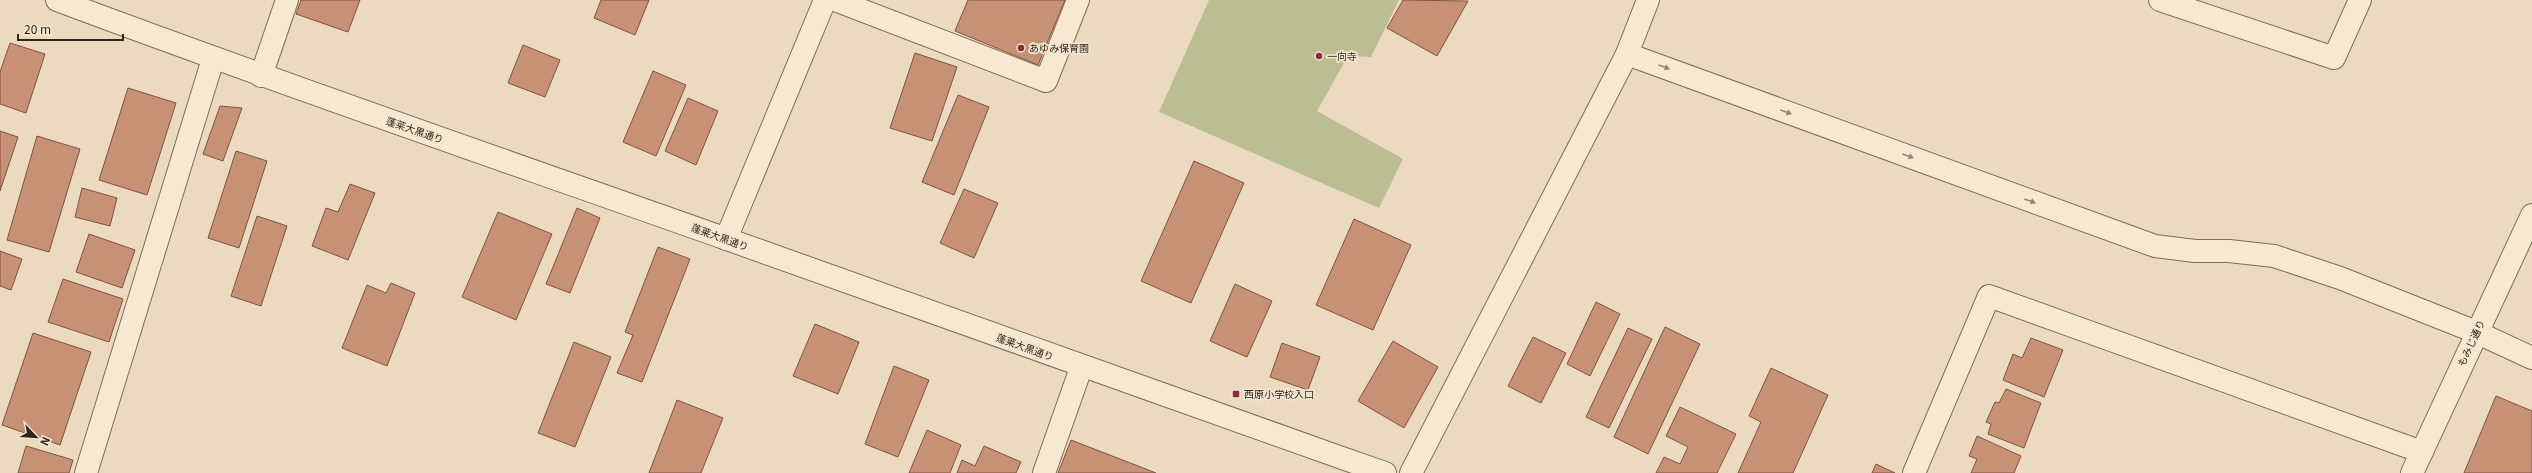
<svg xmlns="http://www.w3.org/2000/svg" width="2532" height="473" font-family="Georgia,'Noto Sans JP',serif">
<rect width="100%" height="100%" fill="#ebdabf"/>
<path fill="#bbbd93" d="M1209 0H1399L1371 57 1348 56 1317 111 1403 159 1379 208 1159 112Z"/>
<g fill="#c79176" stroke="#80533f">
<path d="M301 0H360L348 32 296 14Z"/>
<path d="M601 0H649L635 35 594 18Z"/>
<path d="M968 0H1065L1038 65 955 31Z"/>
<path d="M1403 0 1468 1 1437 56 1387 28Z"/>
<path d="M10 43 45 54 26 113 0 104V72Z"/>
<path d="M523 45 560 60 545 97 508 83Z"/>
<path d="M915 53 957 67 932 141 890 128Z"/>
<path d="M653 71 686 85 656 156 623 142Z"/>
<path d="M128 88 176 103 147 195 99 180Z"/>
<path d="M958 95 989 107 954 195 922 182Z"/>
<path d="M688 98 718 111 696 165 665 151Z"/>
<path d="M220 106 242 108 223 161 203 154Z"/>
<path d="M0 131 18 137 0 191Z"/>
<path d="M37 136 80 149 49 252 7 240Z"/>
<path d="M236 151 267 161 239 248 208 238Z"/>
<path d="M1194 161 1244 183 1191 303 1141 281Z"/>
<path d="M350 184 375 193 348 260 312 246 326 208 338 212Z"/>
<path d="M82 188 117 198 110 226 75 217Z"/>
<path d="M964 189 998 203 974 258 940 243Z"/>
<path d="M577 208 600 218 570 293 546 284Z"/>
<path d="M498 212 552 234 516 320 462 297Z"/>
<path d="M257 216 287 226 261 306 231 296Z"/>
<path d="M1354 219 1411 245 1373 330 1316 305Z"/>
<path d="M89 234 135 250 122 288 76 272Z"/>
<path d="M658 247 690 259 642 382 617 373 633 335 625 332Z"/>
<path d="M0 251 22 259 11 290 0 286Z"/>
<path d="M63 279 123 299 109 342 48 322Z"/>
<path d="M391 283 415 293 387 366 342 348 367 285 386 293Z"/>
<path d="M1235 284 1272 301 1247 357 1210 341Z"/>
<path d="M1596 302 1620 314 1590 376 1567 364Z"/>
<path d="M815 324 859 342 838 394 793 376Z"/>
<path d="M1665 327 1700 344 1648 454 1614 437Z"/>
<path d="M1628 328 1652 339 1609 428 1586 417Z"/>
<path d="M33 333 91 352 60 445 2 425Z"/>
<path d="M1533 337 1566 353 1541 403 1508 386Z"/>
<path d="M2031 338 2063 350 2044 397 2003 380 2013 354 2022 358Z"/>
<path d="M1393 341 1438 367 1404 428 1358 401Z"/>
<path d="M574 342 611 357 575 447 538 433Z"/>
<path d="M1282 343 1320 357 1308 390 1270 377Z"/>
<path d="M894 366 929 380 898 457 865 444Z"/>
<path d="M1771 368 1828 395 1793 473H1738L1761 422 1749 416Z"/>
<path d="M2006 389 2041 403 2024 448 1988 434 1991 424 1986 422 1995 402 1999 403Z"/>
<path d="M2496 396 2532 411V473H2464Z"/>
<path d="M677 400 723 418 701 473H649Z"/>
<path d="M1680 407 1736 434 1717 473H1656L1664 457 1680 464 1688 447 1666 436Z"/>
<path d="M927 430 961 445 950 473H909Z"/>
<path d="M1977 436 2021 456 2014 473H1971L1977 459 1969 456Z"/>
<path d="M1071 440 1156 473H1058Z"/>
<path d="M26 446 73 460 69 473H18Z"/>
<path d="M984 446 1021 462 1016 473H957L962 460 975 466Z"/>
<path d="M1876 464 1895 473H1872Z"/>
</g>
<g fill="none" stroke-linecap="round" stroke-linejoin="round">
<defs>
<g id="minor">
<path d="M835 0 1046 81 1078 0"/>
<path d="M2160 0 2334 58 2360 0"/>
<path d="M1627 54 2155 246 2195 251H2229L2274 256 2340 278 2476 332 2532 358"/>
<path d="M261 76 287 0"/>
<path d="M726 239 825 0"/>
<path d="M1044 473 1081 368"/>
<path d="M1411 473 1627 54 1648 0"/>
<path d="M1914 473 1989 296 2422 452"/>
<path d="M2412 473 2532 215"/>
</g>
<g id="tertiary">
<path d="M57 0C278 83 501 159 724 238 944 316 1164 396 1385 473"/>
<path d="M86 473 213 59"/>
</g>
</defs>
<use href="#minor" stroke="#826b58" stroke-width="24"/>
<use href="#tertiary" stroke="#826b58" stroke-width="24"/>
<use href="#minor" stroke="#f6e8d1" stroke-width="22"/>
<use href="#tertiary" stroke="#f6e8d1" stroke-width="22"/>
</g>
<defs><path id="oneway-solid" d="M-6-.8H1V-3.2L6.5 0L1 3.2V.8H-6Z"/></defs>
<g fill="#948676">
<use href="#oneway-solid" transform="translate(1664 67) rotate(20)"/>
<use href="#oneway-solid" transform="translate(1786 112) rotate(20)"/>
<use href="#oneway-solid" transform="translate(1908 156) rotate(20)"/>
<use href="#oneway-solid" transform="translate(2030 201) rotate(20)"/>
</g>
<g fill="#8e2c35" stroke="#f3e5ce" stroke-width="1.5">
<circle cx="1021" cy="48" r="4"/>
<circle cx="1319" cy="56" r="4"/>
<rect x="1232" y="390" width="8" height="8" rx="2"/>
</g>
<g text-anchor="middle" stroke-width="3.5" stroke-linejoin="round" paint-order="stroke">
<g font-size="10" fill="#32251c" stroke="#f3e5ce" text-anchor="start">
<text x="1029" y="52">あゆみ保育園</text>
<text x="1327" y="60">一向寺</text>
<text x="1244" y="398">西原小学校入口</text>
</g>
<g font-size="10" fill="#32251c" stroke="#f3e5ce">
<text transform="translate(415 130) rotate(19)" y="4">蓬莱大黒通り</text>
<text transform="translate(720 237) rotate(20)" y="4">蓬莱大黒通り</text>
<text transform="translate(2471 343) rotate(-65)" y="4">もみじ通り</text>
<text transform="translate(1025 347) rotate(20)" y="4">蓬莱大黒通り</text>
</g>
</g>
<g transform="translate(36 437) rotate(115)" stroke="#f3e5ce" stroke-width="3" paint-order="stroke">
<path d="M0-3L7 15L0 10L-7 15Z" fill="#32251c"/>
<text y="-6" font-size="11" font-weight="bold" text-anchor="middle" fill="#32251c">N</text>
</g>
<path d="M18 34v6h105v-6" fill="none" stroke="#32251c" stroke-width="2"/>
<text x="24" y="34" font-size="12" fill="#32251c" stroke="#f3e5ce" stroke-width="3" paint-order="stroke">20 m</text>
</svg>
